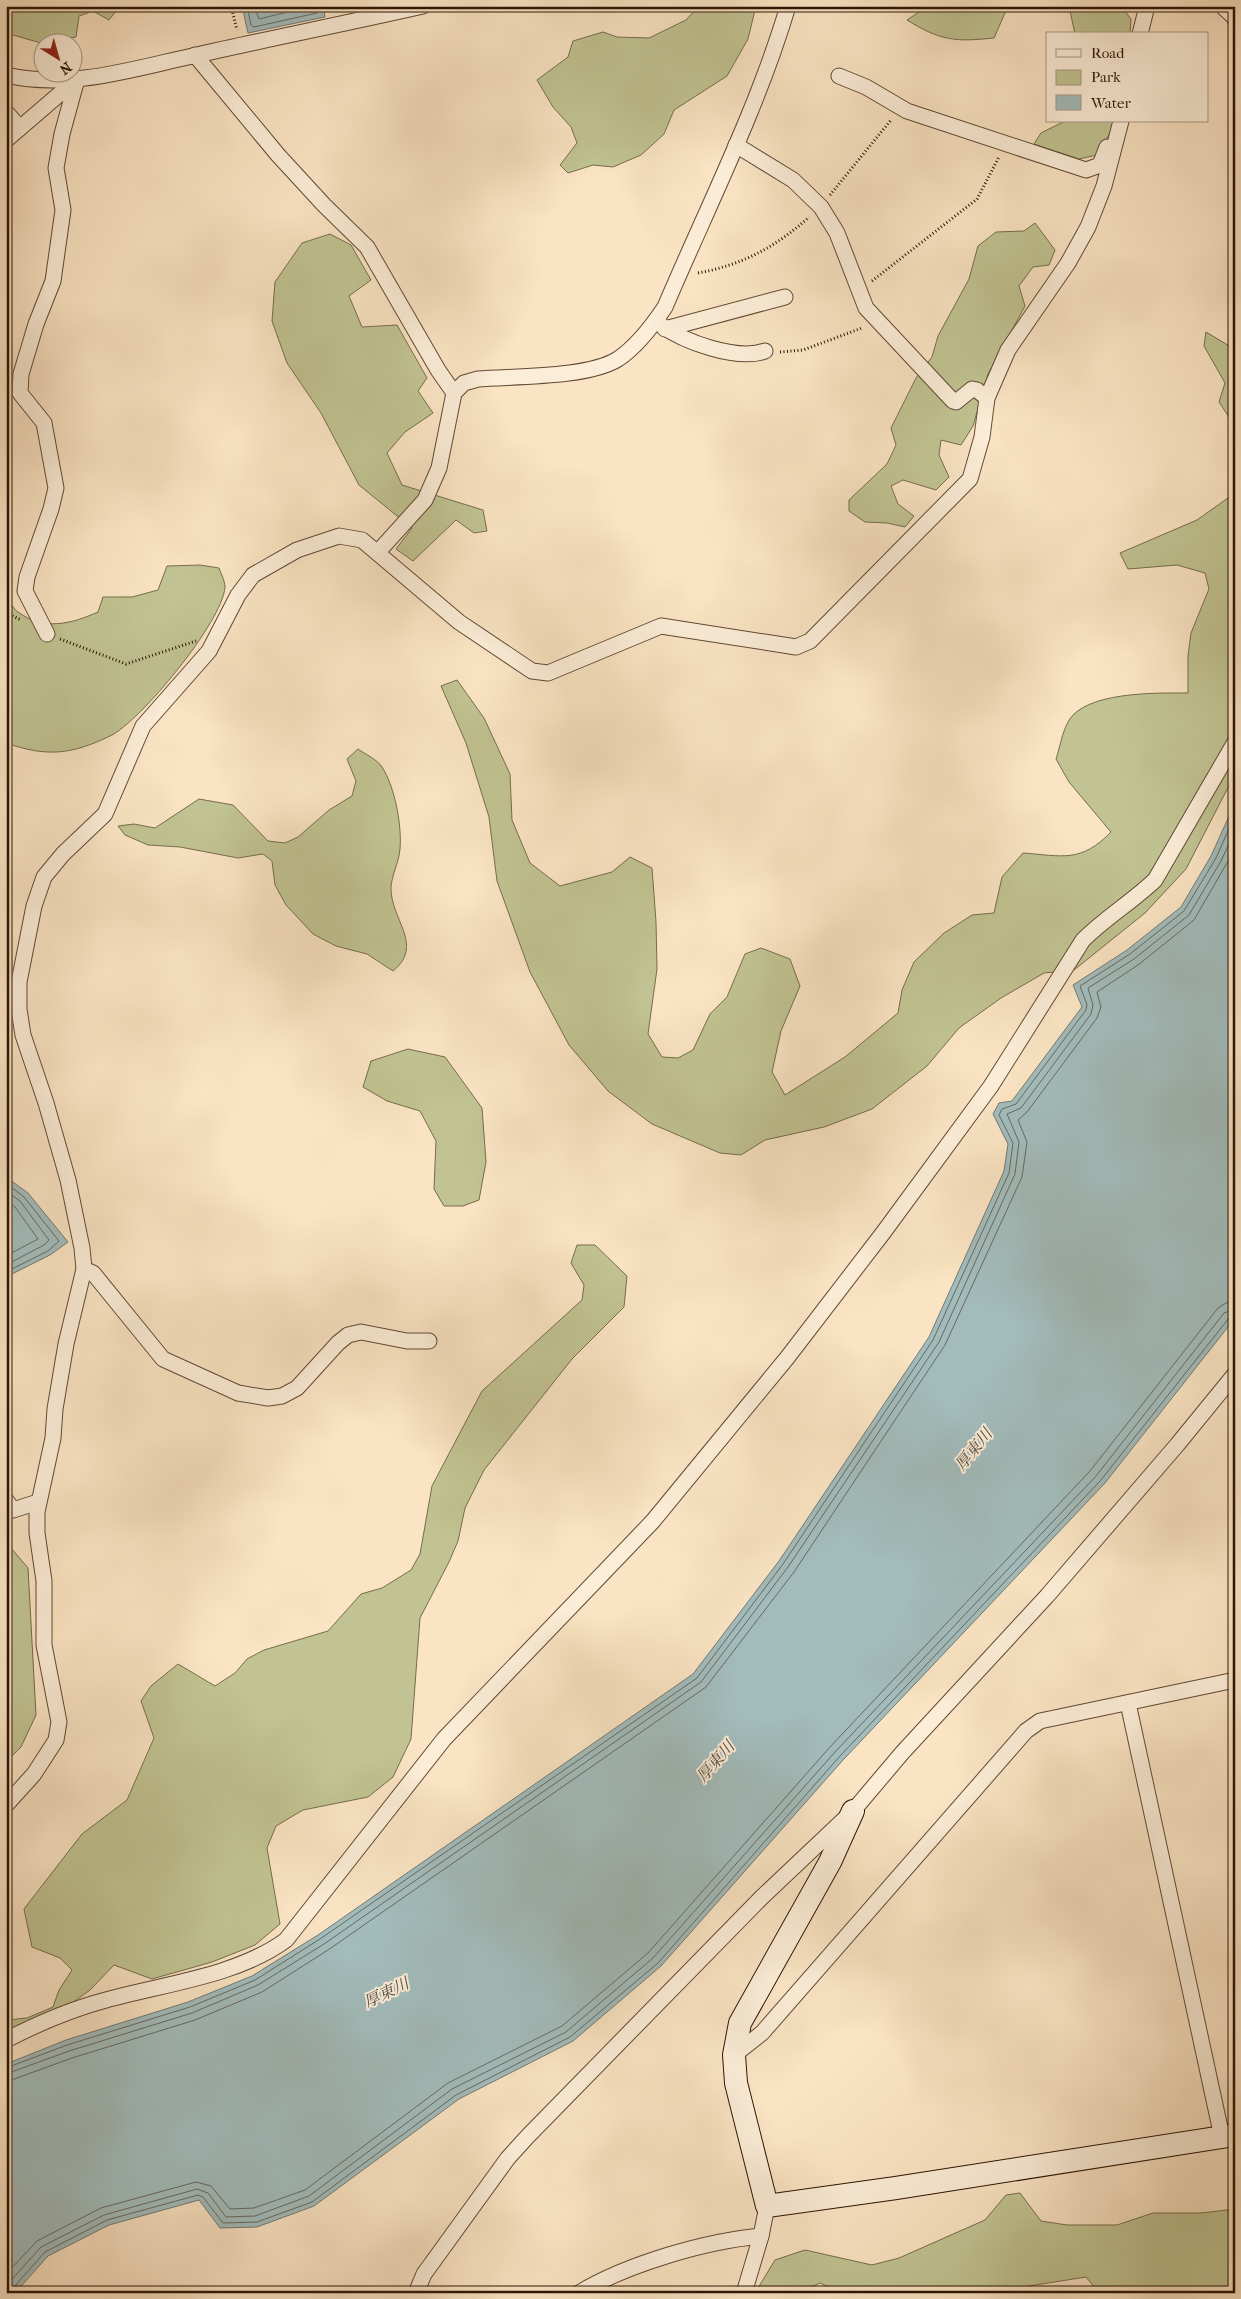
<svg xmlns="http://www.w3.org/2000/svg" width="1241" height="2299" font-family="'IM FELL French Canon','Noto Serif JP',serif">
<rect width="100%" height="100%" fill="#fae4c3"/>
<filter id="stains"><feTurbulence type="fractalNoise" baseFrequency=".004" numOctaves="4"/><feColorMatrix values="0 0 0 0 .2 0 0 0 0 .09 0 0 0 0 .02 0 0 0 .5 -.17"/></filter>
<radialGradient id="worn" r=".72"><stop offset=".6" stop-color="#630" stop-opacity="0"/><stop offset="1" stop-color="#630" stop-opacity=".3"/></radialGradient>
<g fill="#c1c392" stroke="#766c4c">
<path d="M6 6H120L109 20 93 11 79 16 76 37 41 43 6 33Z"/>
<path d="M699 6H756L748 39 727 76 674 110 664 134 641 155 613 167 593 165 568 173 560 165 577 143 571 127 553 107 537 80 568 57 573 41 603 32 617 37 649 38 686 20Z"/>
<path d="M928 6H1008L994 38C955 42 941 41 907 20Z"/>
<path d="M1064 6H1121L1131 19 1130 34H1075L1070 11Z"/>
<path d="M1065 121H1114L1113 128 1097 155 1079 159 1034 144 1041 133Z"/>
<path d="M1035 223 1055 250 1049 265 1033 267 1019 286 1025 306 988 374 973 426 961 445 941 440 939 455 949 477 936 490 903 480 891 486 898 504 914 516 905 527 887 523 865 522 849 511V500L887 464 896 445 891 428 916 378 932 357 938 336 969 279 978 246 996 232 1024 231Z"/>
<path d="M330 234 351 245 371 280 349 296 362 327 397 325 427 378 418 391 433 413 405 432 387 453 402 485 483 510 487 531 474 533 456 520 413 561 396 549 412 528 359 485 321 413 287 363 272 321 275 282 302 243Z"/>
<path d="M1206 332 1231 347 1235 354V426L1219 402 1225 383 1204 346Z"/>
<path d="M1235 493V774L1186 869 1145 913 1074 970 1044 973 1001 998 959 1028 927 1066 872 1109 824 1127 765 1140 741 1155 720 1153 652 1124 608 1091 569 1045 530 972 497 881 489 817 466 743 441 686 457 680 484 718 510 774 512 820 530 863 560 886 612 872 630 857 652 868 656 922 657 969 648 1034 662 1057 678 1058 693 1050 710 1014 727 997 745 954 761 948 790 959 800 986 781 1031 772 1072 785 1095 845 1057 898 1013 902 990 914 962 944 933 972 915 994 913 1002 877 1023 853C1063 856 1081 863 1111 832L1069 782 1056 759C1060 747 1062 733 1068 722 1084 691 1158 693 1188 693V656L1191 633 1209 589 1205 573 1177 565 1128 569 1120 553 1197 520Z"/>
<path d="M200 565 219 568C221 574 225 581 225 587 223 621 140 722 110 736 71 755 46 757 6 743V596C10 601 13 609 18 612 44 631 71 624 98 612L103 597H132L158 590 167 566Z"/>
<path d="M358 749C365 754 378 760 382 767 395 787 402 826 400 849 399 862 392 874 391 887 390 919 425 945 393 971L367 954 336 946 313 934 286 905 275 885 272 861 263 854 238 858 180 847 148 845 125 835 118 826 134 824 155 828 199 799 233 805 268 841 285 843 298 837 329 810 352 796 356 781 347 759Z"/>
<path d="M408 1049 445 1057 482 1108 486 1162 479 1200 463 1206H444L434 1189 436 1141 420 1111 387 1101 363 1087 371 1061Z"/>
<path d="M577 1245H595L627 1276 624 1307 572 1359 484 1470 465 1508 458 1541 449 1562 420 1618 411 1739 393 1777 368 1797 303 1810 276 1826 267 1848 280 1924 255 1945 212 1962 152 1979 114 1965 90 1990 68 2006 6 2034V2018L8 2020 27 2018 53 2007 59 1990 72 1970 60 1958 32 1947 24 1909 82 1834 127 1800 154 1738 141 1701 151 1686 178 1664 215 1686 235 1673 247 1659 264 1650 328 1631 361 1594 382 1588 411 1570 420 1554 432 1486 482 1391 582 1300 584 1285 571 1263Z"/>
<path d="M6 1542 28 1568 36 1715 21 1747 6 1762Z"/>
<path d="M1020 2193 1041 2221 1067 2225H1117L1153 2213H1201L1235 2209V2293H1099L1086 2277 1029 2286 1018 2293H842L820 2283 798 2293H755L775 2260 805 2250 872 2265 899 2258 985 2220 1006 2195Z"/>
</g>
<g fill="#a2bcbc" stroke="#737973">
<path d="M242 6H323L325 17 248 33Z"/>
<path d="M1235 803V1318L1105 1483 843 1760 661 1966 573 2041 459 2099 314 2206 257 2227 220 2228 199 2200 109 2225 48 2256 15 2293H6V2064L66 2040 188 2002 252 1976 318 1935 693 1674 779 1561 929 1337 1004 1171 1008 1144 993 1114 999 1103 1012 1101 1082 1007 1073 985 1127 950 1181 907 1211 856Z"/>
<path d="M6 1177 28 1193 68 1242 50 1255 6 1277Z"/>
</g>
<g fill="none" stroke-linecap="round" stroke-linejoin="round">
<g stroke="#676860" stroke-width="1">
<path d="M247 6 251 25 254 27 317 13 318 6"/>
<path d="M254 6 259 19 312 6"/>
<path d="M6 1183 24 1197 59 1241 48 1251 6 1272"/>
<path d="M6 1191 20 1201 49 1240 44 1245 6 1265"/>
<path d="M6 1200 15 1207 38 1239 6 1256"/>
<path d="M6 2068 67 2045 190 2007 255 1980 320 1939 697 1678 783 1564 933 1340 1009 1173 1013 1143 999 1115 1002 1109 1016 1104 1086 1010 1087 1005 1080 986 1130 954 1184 911 1216 858 1235 815"/>
<path d="M6 2074 69 2051 192 2013 258 1985 324 1944 701 1682 788 1567 939 1342 1015 1174 1019 1142 1007 1114 1021 1108 1091 1014 1093 1005 1088 988 1134 959 1189 915 1221 861 1235 831"/>
<path d="M6 2082 72 2058 195 2020 262 1992 328 1950 706 1687 794 1572 945 1345 1022 1177 1027 1142 1018 1120 1027 1112 1097 1018 1101 1007 1097 992 1138 965 1194 920 1235 849"/>
<path d="M6 2274 37 2241 101 2208 196 2182 211 2186 230 2209 254 2208 305 2190 448 2083 562 2026 648 1953 830 1747 1090 1471 1218 1308 1226 1303 1235 1301"/>
<path d="M6 2286 41 2247 104 2215 197 2189 208 2193 226 2217 255 2216 309 2196 452 2089 566 2032 653 1958 835 1752 1096 1476 1224 1313 1235 1309"/>
<path d="M11 2293 13 2288 45 2252 107 2220 198 2195 203 2197 223 2223 257 2222 312 2202 456 2095 570 2037 658 1963 840 1756 1101 1480 1229 1318 1235 1315"/>
</g>
<defs>
<g id="street">
<path d="M1222 6 1235 18"/>
<path d="M1140 34 1147 6"/>
<path d="M195 55 278 155 324 205 367 247 438 370 454 393"/>
<path d="M6 75C71 90 135 68 197 55 272 38 348 23 423 6"/>
<path d="M839 76 866 87 907 111 1086 170 1100 165 1107 147"/>
<path d="M6 112 20 128"/>
<path d="M6 140 77 79 62 134 56 168 63 210 53 281 36 324 21 374 20 393 44 423 56 488 51 509 27 577 25 591 47 634"/>
<path d="M736 145 793 180 821 207 837 233 866 308 953 401 956 402 972 389 977 390 987 398"/>
<path d="M661 325C684 342 737 361 765 351"/>
<path d="M665 329 785 297"/>
<path d="M378 552 425 500 439 468 454 393 464 383 478 379C515 376 588 378 618 359 636 347 653 325 665 307 707 208 757 110 788 6"/>
<path d="M84 1269 93 1273 163 1359 238 1393 268 1398 282 1396 297 1388 338 1343 348 1335 361 1332 407 1341H429"/>
<path d="M6 1500 13 1510 38 1502"/>
<path d="M1128 1703 1222 2137"/>
<path d="M6 1805 34 1774 56 1740 59 1722 44 1645V1581L37 1533V1512L53 1438 55 1409 66 1344 84 1269 82 1248 68 1180 46 1103 23 1035 19 1009V982L34 906 44 877 63 854 105 814 143 726 209 651 238 595 253 575 297 550 339 536 362 540 459 622 532 671 548 673 661 626 796 647 810 641 970 479 982 437 987 398 1008 350 1068 263 1088 227 1104 186 1121 121"/>
<path d="M6 2040C37 2024 72 2009 106 2000 163 1984 237 1976 286 1940L444 1739 653 1521 787 1358 883 1233 991 1086 1083 940C1106 917 1132 902 1155 880L1235 742"/>
<path d="M734 2055 762 2033 1026 1731 1040 1721 1235 1680"/>
<path d="M416 2293 424 2274 508 2158 528 2136 761 1898 853 1811 902 1753 1047 1596 1177 1445 1235 1374"/>
<path d="M579 2293C627 2264 706 2241 761 2236"/>
<path d="M744 2293 761 2236 767 2206"/>
</g>
<path id="secondary" d="M853 1811 830 1862 740 2023 734 2055 736 2083 767 2206 896 2188 1235 2135"/>
</defs>
<use href="#street" stroke="#604934" stroke-width="17"/>
<use href="#secondary" stroke="#2c1505" stroke-width="24"/>
<g stroke="#2c1505" stroke-width="3" stroke-dasharray="1 2.5" stroke-linecap="butt">
<path d="M231 6 237 30"/>
<path d="M830 195 891 120"/>
<path d="M698 273C742 265 776 247 809 217"/>
<path d="M872 281 977 199 999 157"/>
<path d="M780 352 803 350 862 328"/>
<path d="M6 613 21 620"/>
<path d="M60 639 126 664 196 641"/>
</g>
<use href="#street" stroke="#fcedd8" stroke-width="15"/>
<use href="#secondary" stroke="#fcedd8" stroke-width="22"/>
</g>
<g text-anchor="middle" stroke-width="4" stroke-linejoin="round" paint-order="stroke">
<g font-size="16" font-style="italic" fill="#554f45" stroke="#fcedd8">
<text transform="translate(973 1449) rotate(-51)" y="6">厚東川</text>
<text transform="translate(715 1761) rotate(-49)" y="6">厚東川</text>
<text transform="translate(386 1992) rotate(-26)" y="6">厚東川</text>
</g>
</g>
<rect width="1241" height="2299" fill="none" stroke="#fae4c3" stroke-width="25"/>
<rect x="8" y="8" width="1226" height="2284" fill="none" stroke="#2c1505" stroke-width="2.5"/>
<rect x="12" y="12" width="1216" height="2274" fill="none" stroke="#2c1505"/>
<rect x="1046" y="32" width="162" height="90" fill="#fcedd8" stroke="#a99784"/>
<rect x="1056" y="49" width="25" height="8" fill="#fcedd8" stroke="#a99784"/>
<text x="1091" y="58" font-size="15" fill="#2c1505">Road</text>
<rect x="1056" y="70" width="25" height="15" fill="#c1c392" stroke="#a99784"/>
<text x="1091" y="82" font-size="15" fill="#2c1505">Park</text>
<rect x="1056" y="95" width="25" height="15" fill="#a2bcbc" stroke="#a99784"/>
<text x="1091" y="108" font-size="15" fill="#2c1505">Water</text>
<g transform="translate(58 58) rotate(143)"><circle r="24" fill="#fcedd8" stroke="#a99784"/>
<path d="M0-4L9 19L0 12L-9 19Z" fill="#8f2418"/>
<text y="-8" font-size="14" font-weight="bold" text-anchor="middle" fill="#2c1505">N</text>
</g>
<rect width="100%" height="100%" filter="url(#stains)"/>
<rect width="100%" height="100%" fill="url(#worn)"/>
</svg>
